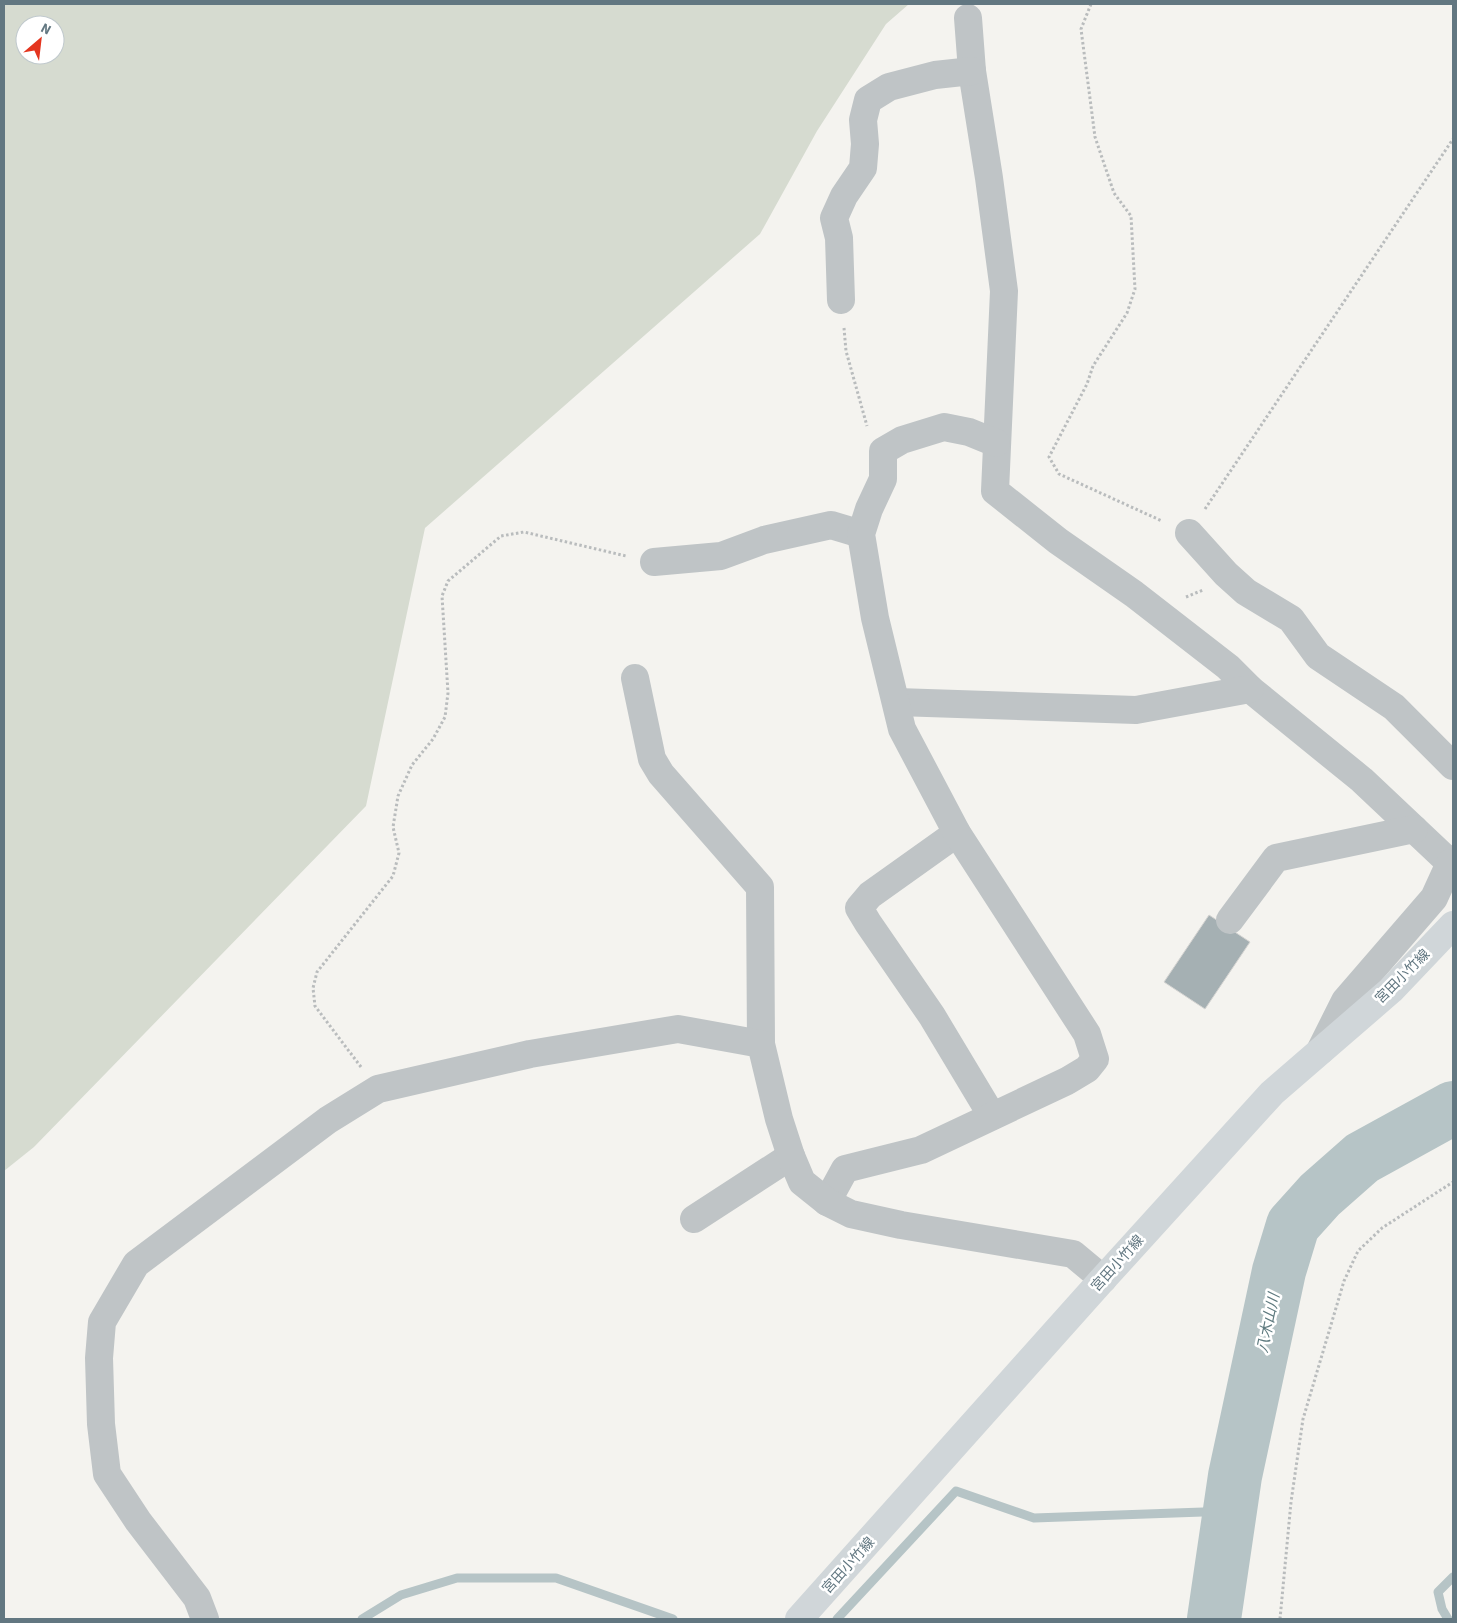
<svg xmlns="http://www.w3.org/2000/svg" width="1457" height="1623" font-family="'Source Sans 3','Noto Sans JP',sans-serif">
<rect width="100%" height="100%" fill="#f4f3ef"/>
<path fill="#d6dbd0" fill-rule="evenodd" d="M4 4H909L886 24 817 131 760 234 425 528 366 806 34 1147 4 1171ZM25 25H55V55H25Z"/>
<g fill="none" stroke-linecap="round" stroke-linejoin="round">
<g stroke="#b6c4c6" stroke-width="9">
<path d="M362 1619 401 1595 457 1578H556L673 1619"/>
<path d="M837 1619 956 1491 1034 1518 1231 1511"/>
<path d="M1448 1619 1442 1609 1438 1592 1453 1577"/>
</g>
<path stroke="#b6c4c6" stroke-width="54" d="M1214 1619 1235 1476 1279 1271 1293 1225 1320 1195 1362 1158 1453 1108"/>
</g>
<path fill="#a5b0b3" stroke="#d5d4d2" d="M1209 915 1250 942 1205 1009 1164 982Z"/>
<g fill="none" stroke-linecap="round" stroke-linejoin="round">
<g stroke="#b9bcbd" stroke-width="3" stroke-dasharray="2.5 2.5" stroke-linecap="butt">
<path d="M1091 4 1081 29 1095 137 1114 193 1131 216 1135 289 1127 313 1093 366 1087 384 1049 457 1059 474 1162 521"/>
<path d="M844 328 846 351 867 426"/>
<path d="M1205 509 1453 139"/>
<path d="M1186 597 1203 590"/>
<path d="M361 1067 315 1006 313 988 317 972 393 876 399 853 393 827 398 796 412 765 433 739 445 717 448 693 442 596 448 581 501 536 524 532 626 556"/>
<path d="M1280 1619 1291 1502 1303 1419 1344 1281 1358 1251 1382 1228 1453 1182"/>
</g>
<g stroke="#bfc4c6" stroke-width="28">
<path d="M968 18 972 71 989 178 1004 291 995 491 1058 541 1134 594 1228 667 1250 689 1362 780 1450 863 1453 859"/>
<path d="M841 300 839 238 834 218 844 196 863 168 865 144 863 120 868 100 889 87 935 75 972 71"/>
<path d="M1189 533 1226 574 1246 592 1291 619 1318 656 1394 707 1453 766"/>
<path d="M654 562 721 556 764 540 831 525 861 534"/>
<path d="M635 678 652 759 661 774 760 887 761 1044"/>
<path d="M897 702 1136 710 1250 689"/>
<path d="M957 833 870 895 859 908 868 923 932 1016 992 1116"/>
<path d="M1230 920 1276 858 1414 829"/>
<path d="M1320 1051 1345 1001 1434 898 1450 863"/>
<path d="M827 1202 845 1169 921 1150 1067 1081 1087 1069 1095 1059 1087 1034 957 833 902 729 875 618 861 534 869 509 883 479V451L902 440 944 427 969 432 996 443"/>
<path d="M694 1219 791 1156"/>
<path d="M205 1619 197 1598 138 1521 107 1474 101 1424 99 1358 102 1322 136 1264 328 1120 378 1089 530 1054 678 1029 761 1044 779 1119 791 1156 802 1182 827 1202 851 1214 901 1225 1073 1254 1103 1279"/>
</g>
<path stroke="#d0d6d9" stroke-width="28" d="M799 1619 1103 1279 1272 1093 1391 990 1453 925"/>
</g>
<g text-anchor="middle" stroke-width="5" stroke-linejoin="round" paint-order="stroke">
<g font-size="14" fill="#627781" stroke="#fff">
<text transform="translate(1402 976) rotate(-45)" y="5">宮田小竹線</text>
<text transform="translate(1117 1263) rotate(-48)" y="5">宮田小竹線</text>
<text transform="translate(848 1565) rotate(-48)" y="5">宮田小竹線</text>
</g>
<g font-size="15" font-style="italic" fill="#5e7a7f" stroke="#fff">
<text transform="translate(1268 1323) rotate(-78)" y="5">八木山川</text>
</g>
</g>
<rect width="1457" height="1623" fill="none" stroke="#627781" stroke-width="10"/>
<g transform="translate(40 40) rotate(28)"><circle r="24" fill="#ffffff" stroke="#c0c9cd"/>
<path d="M0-4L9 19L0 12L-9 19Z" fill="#e4351f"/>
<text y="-8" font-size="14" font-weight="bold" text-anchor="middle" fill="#627781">N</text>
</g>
</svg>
